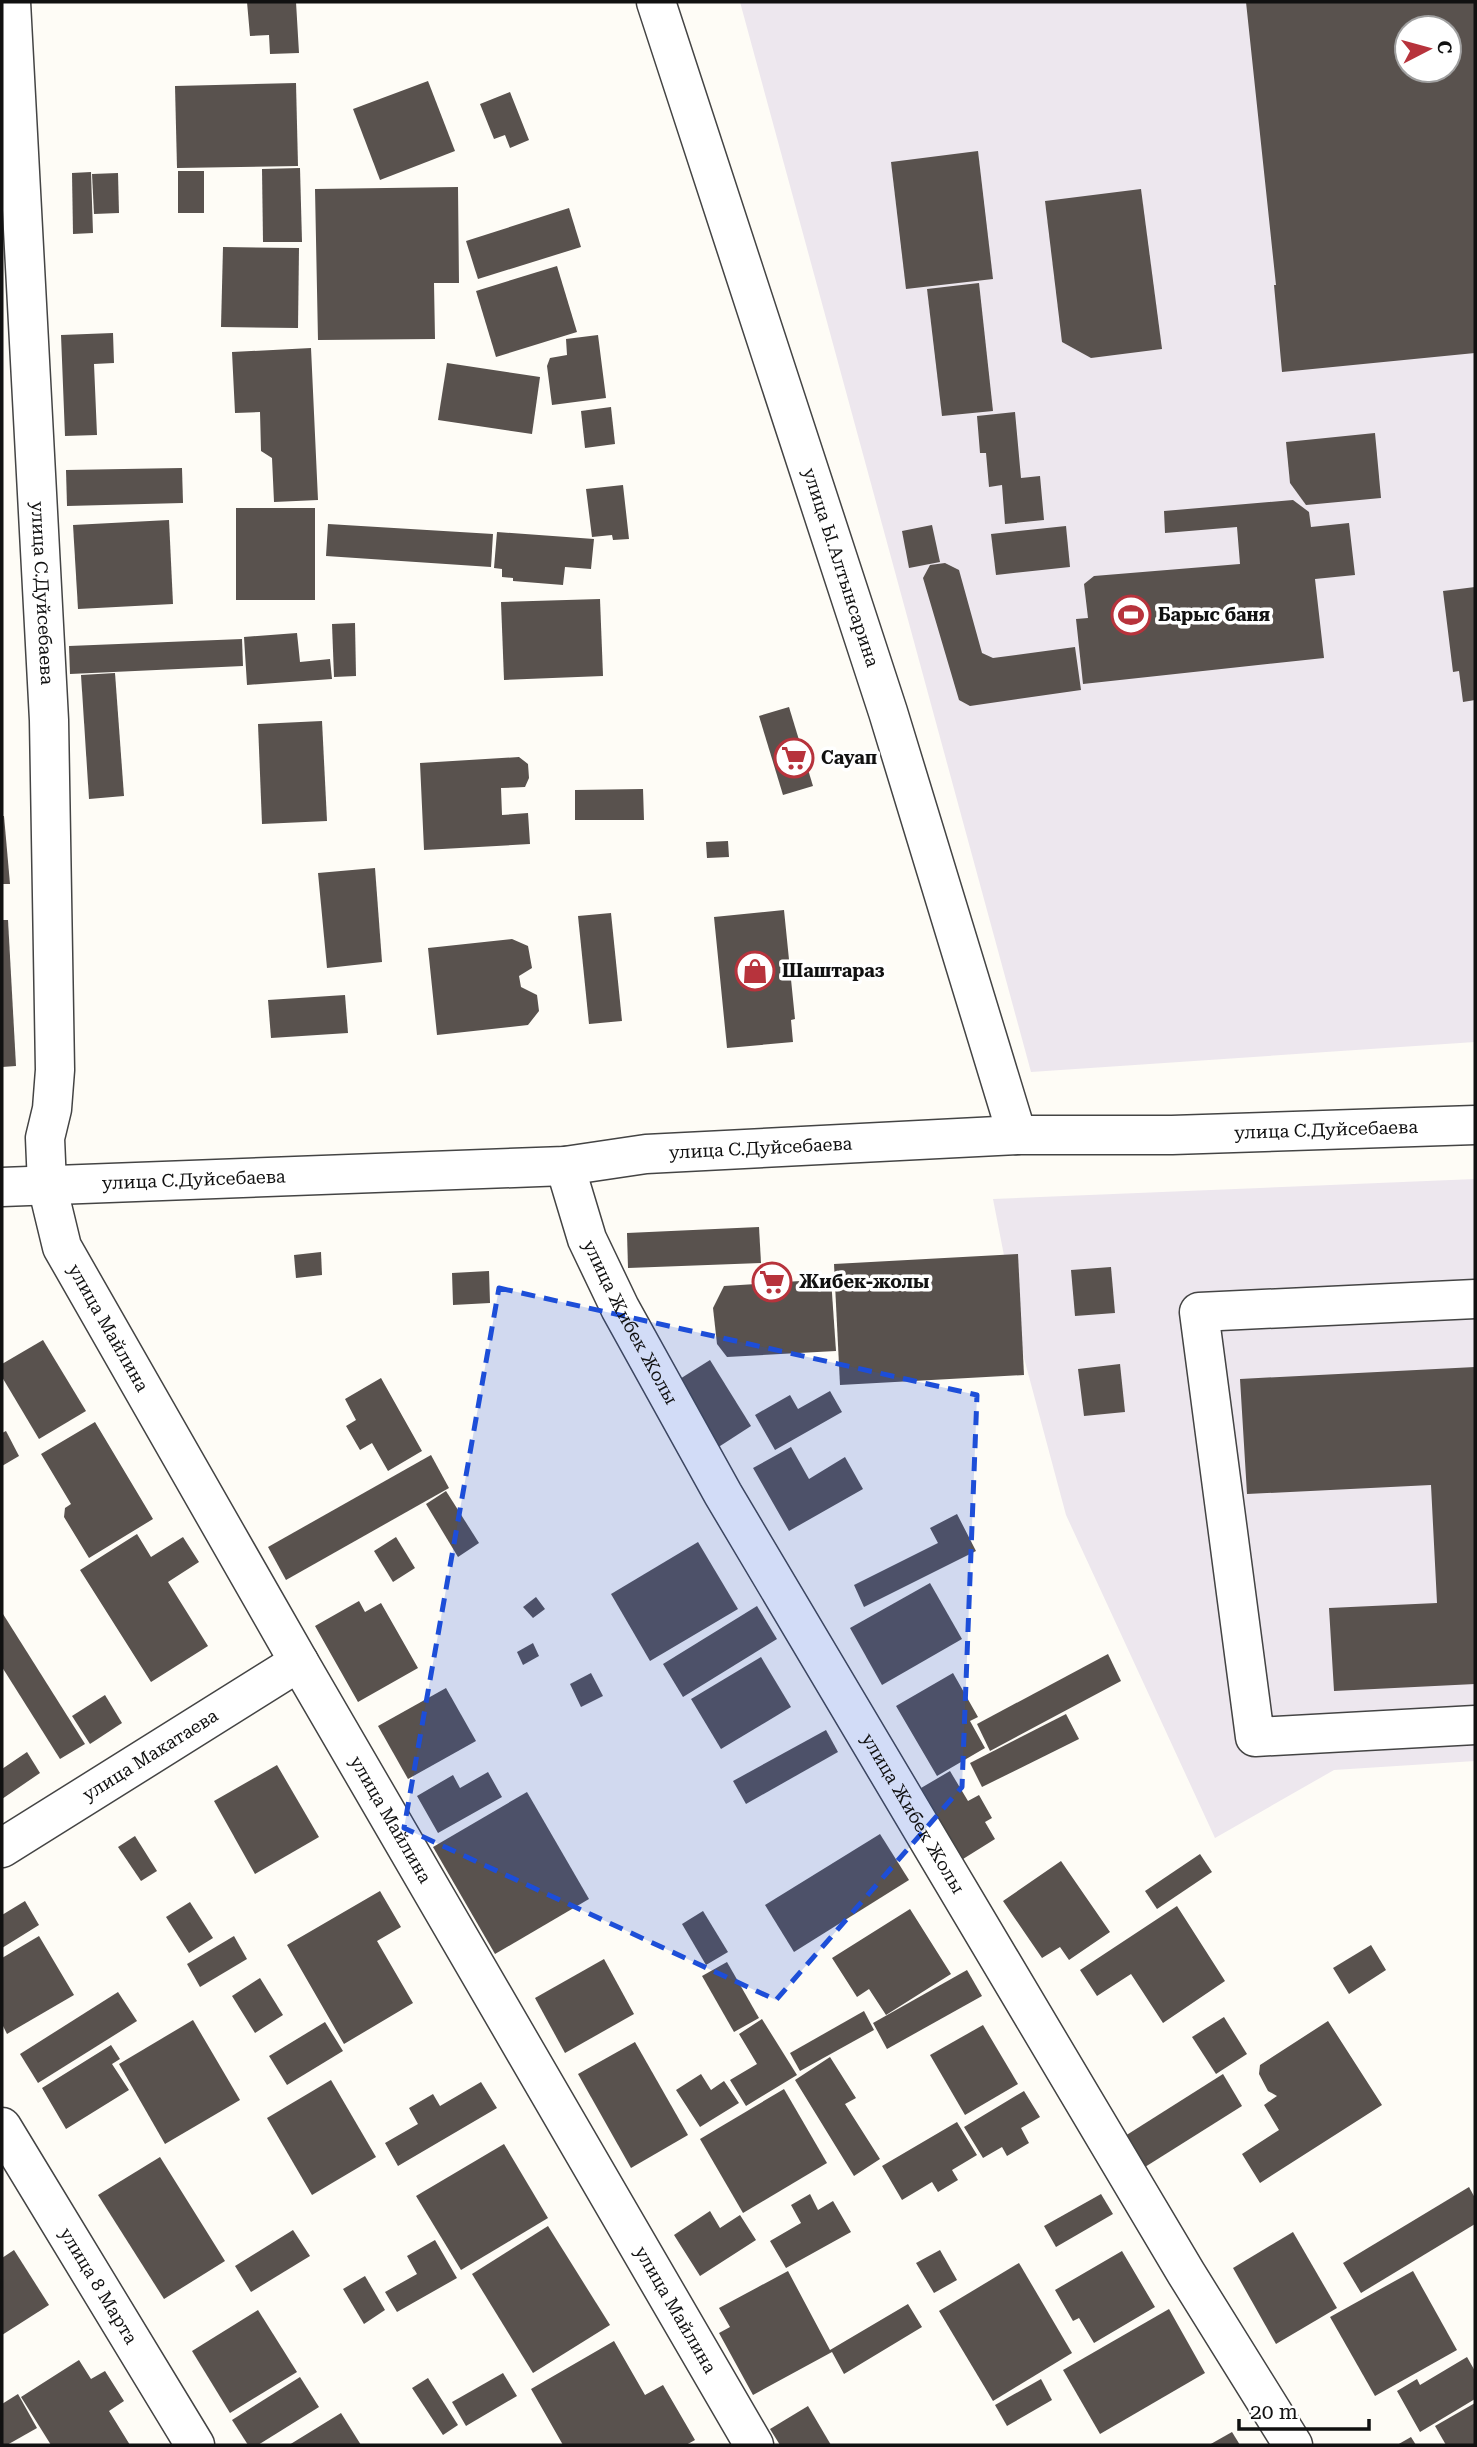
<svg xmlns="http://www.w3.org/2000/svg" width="1477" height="2447" font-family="'Roboto Serif',serif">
<rect width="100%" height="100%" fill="#fefcf6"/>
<g fill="#ede7ee" fill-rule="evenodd">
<path d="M740 2H1475V1042L1031 1072ZM1407 28H1449V70H1407Z"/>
<path d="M1475 1179V1761L1334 1770 1215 1838 1066 1515 1024 1358 993 1199Z"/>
</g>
<g fill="#59524e" fill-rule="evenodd">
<path d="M247 2H296L299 53 270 54 269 35 250 36Z"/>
<path d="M1246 2H1475V353L1282 372 1274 285H1276ZM1407 28H1449V70H1407Z"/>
<path d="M428 81 455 151 380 180 353 109Z"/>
<path d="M296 83 298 166 177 168 175 86Z"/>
<path d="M510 92 529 140 510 148 505 135 494 139 480 104Z"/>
<path d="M978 151 993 279 906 289 891 162Z"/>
<path d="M300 168 302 242H263L262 169Z"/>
<rect x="178" y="171" width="26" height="42"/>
<path d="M91 172 93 233 73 234 72 173Z"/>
<path d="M118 173 119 213 94 214 92 174Z"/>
<path d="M458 187 459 283H434L435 339 318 340 315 189Z"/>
<path d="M1141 189 1162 349 1091 358 1062 342 1045 201Z"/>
<path d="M569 208 581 247 478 279 466 241Z"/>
<path d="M223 247 299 248 298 328 221 327Z"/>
<path d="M557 266 577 332 496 357 476 291Z"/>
<path d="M979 283 993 411 942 416 927 289Z"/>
<path d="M113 333 114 363 94 364 97 435 65 436 61 335Z"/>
<path d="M598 335 606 398 552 405 547 366 550 358 567 355 566 339Z"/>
<path d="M311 348 318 500 274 502 272 458 261 451 260 412 235 413 232 352Z"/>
<path d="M447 363 540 377 532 434 438 420Z"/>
<path d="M611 407 615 444 585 448 581 411Z"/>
<path d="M1015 412 1021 478 1040 476 1044 520 1005 524 1002 485 989 487 986 453H980L977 416Z"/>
<path d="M1375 433 1381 498 1306 505 1290 483 1286 442Z"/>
<path d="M182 468 183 503 67 506 66 470Z"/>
<path d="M623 485 629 539 613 540 612 535 592 537 586 489Z"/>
<path d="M1293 500 1309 512 1311 527 1349 523 1355 575 1315 579 1324 658 1083 684 1076 619 1088 618 1084 584 1094 576 1240 564 1237 527 1165 533 1164 511Z"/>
<rect x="236" y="508" width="79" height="92"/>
<path d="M169 520 173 604 78 609 73 525Z"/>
<path d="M328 524 493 534 491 567 326 556Z"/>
<path d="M932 525 940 562 909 568 902 531Z"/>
<path d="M1066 526 1070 567 996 575 991 534Z"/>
<path d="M497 532 594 539 591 569 565 567 563 585 513 581V578L502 577V569L494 568Z"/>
<path d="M945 563 959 570 982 653 993 658 1075 647 1081 690 970 706 959 700 923 578 930 565Z"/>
<path d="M1475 587V700L1463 702 1459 671 1453 672 1443 591Z"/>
<path d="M600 599 603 676 504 680 501 602Z"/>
<path d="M355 623 356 676 334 677 332 624Z"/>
<path d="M297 633 300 662 330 659 332 679 247 685 244 637Z"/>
<path d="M242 639 243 666 70 674 69 646Z"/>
<path d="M115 673 124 796 89 799 81 675Z"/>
<path d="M789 707 813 786 783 795 759 716Z"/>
<path d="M322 721 327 821 262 824 258 724Z"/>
<path d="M519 757 528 764 529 778 525 787 501 788 502 815 528 813 530 844 424 850 420 763Z"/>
<path d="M643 789 644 820H575V790Z"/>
<path d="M2 816H4L10 884H2Z"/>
<path d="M728 841 729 857 707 858 706 842Z"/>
<path d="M375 868 382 962 327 968 318 873Z"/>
<path d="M784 910 795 1019 791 1020 793 1042 727 1048 714 917Z"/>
<path d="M611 913 622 1021 589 1024 578 916Z"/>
<path d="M2 920H8L16 1066 2 1067Z"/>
<path d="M512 939 528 946 532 968 519 976 521 987 537 995 539 1011 528 1025 437 1035 428 948Z"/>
<path d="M345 995 348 1033 271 1038 268 1000Z"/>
<path d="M759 1227 761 1263 628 1268 627 1233Z"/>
<path d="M321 1252 322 1275 296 1278 294 1255Z"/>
<path d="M1018 1254 1024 1375 840 1385 834 1264Z"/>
<path d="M1111 1267 1115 1313 1075 1316 1071 1270Z"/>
<path d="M489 1271 490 1303 453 1305 452 1273Z"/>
<path d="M831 1279 836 1351 727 1357 717 1344 713 1308 724 1286Z"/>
<path d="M43 1340 86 1411 39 1439 2 1377V1364Z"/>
<path d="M710 1360 751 1426 717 1448 675 1382Z"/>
<path d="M1120 1364 1125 1412 1084 1416 1078 1369Z"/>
<path d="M1475 1367V1684L1334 1691 1329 1608 1437 1603 1431 1485 1247 1494 1240 1379Z"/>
<path d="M381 1378 422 1451 388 1471 372 1443 360 1450 346 1426 356 1420 345 1399Z"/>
<path d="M830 1391 842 1412 775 1450 755 1415 790 1395 798 1409Z"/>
<path d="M95 1422 153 1519 89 1558 64 1517 65 1508 71 1504 41 1454Z"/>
<path d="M6 1431 19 1456 2 1466V1433Z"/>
<path d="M791 1447 809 1479 845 1457 863 1489 789 1531 753 1468Z"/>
<path d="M431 1455 449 1488 286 1580 268 1547Z"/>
<path d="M446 1491 479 1543 458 1557 426 1504Z"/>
<path d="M957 1514 976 1551 864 1607 854 1585 938 1543 930 1528Z"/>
<path d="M137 1534 151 1557 183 1537 199 1562 168 1582 208 1646 151 1682 80 1570Z"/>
<path d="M396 1537 415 1568 393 1582 374 1551Z"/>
<path d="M698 1542 738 1609 650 1661 611 1594Z"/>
<path d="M930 1583 962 1639 882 1685 850 1628Z"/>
<path d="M536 1597 545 1609 533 1618 523 1607Z"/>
<path d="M359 1601 365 1612 381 1603 418 1668 358 1702 315 1626Z"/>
<path d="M757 1606 777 1639 683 1697 663 1664Z"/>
<path d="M3 1614 85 1744 60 1759 2 1667Z"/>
<path d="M533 1643 539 1656 523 1665 517 1652Z"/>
<path d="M1108 1654 1121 1681 990 1751 977 1724Z"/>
<path d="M761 1657 791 1707 721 1749 691 1699Z"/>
<path d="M591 1673 603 1696 581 1707 570 1684Z"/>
<path d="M953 1673 978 1717 970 1721 985 1748 937 1776 896 1706Z"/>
<path d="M446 1688 476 1741 408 1779 378 1726Z"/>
<path d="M105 1695 122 1723 90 1744 72 1716Z"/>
<path d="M1066 1714 1079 1739 982 1787 970 1763Z"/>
<path d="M826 1730 838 1752 746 1804 733 1781Z"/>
<path d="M27 1752 40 1773 2 1799V1769Z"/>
<path d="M277 1765 319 1837 255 1874 214 1801Z"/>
<path d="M950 1771 968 1801 979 1795 992 1818 985 1822 995 1839 963 1859 921 1788Z"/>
<path d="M488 1772 502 1797 438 1833 417 1796 453 1775 460 1788Z"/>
<path d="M527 1792 589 1899 495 1954 433 1847Z"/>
<path d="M880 1834 909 1880 794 1952 765 1905Z"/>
<path d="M135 1836 157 1871 141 1881 118 1847Z"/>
<path d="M1200 1854 1212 1872 1157 1909 1145 1891Z"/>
<path d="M1061 1861 1110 1932 1069 1960 1060 1947 1042 1958 1003 1901Z"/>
<path d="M380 1891 401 1927 377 1941 413 2003 344 2044 287 1945Z"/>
<path d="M25 1901 39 1925 2 1948V1915Z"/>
<path d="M190 1902 213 1938 189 1953 166 1917Z"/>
<path d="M1177 1906 1225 1981 1163 2023 1131 1974 1097 1996 1080 1970Z"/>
<path d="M910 1909 951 1974 886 2015 869 1989 857 1997 832 1958Z"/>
<path d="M703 1911 728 1952 706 1965 682 1924Z"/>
<path d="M39 1936 74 1995 7 2034 2 2024V1958Z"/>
<path d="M234 1936 247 1959 200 1987 187 1964Z"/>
<path d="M1371 1945 1386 1970 1349 1994 1333 1968Z"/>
<path d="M604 1959 634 2014 565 2053 535 1998Z"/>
<path d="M727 1962 759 2018 734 2032 702 1976Z"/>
<path d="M967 1970 982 1996 887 2049 873 2023Z"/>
<path d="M260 1978 283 2015 255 2033 232 1996Z"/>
<path d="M118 1992 137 2021 38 2083 20 2054Z"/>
<path d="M864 2011 874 2030 800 2071 790 2053Z"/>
<path d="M1224 2017 1247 2054 1216 2074 1192 2037Z"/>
<path d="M762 2019 797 2075 746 2106 730 2080 757 2064 739 2034Z"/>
<path d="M193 2020 240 2100 165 2144 119 2064Z"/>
<path d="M1328 2021 1382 2105 1260 2183 1242 2154 1279 2130 1264 2105 1277 2096 1268 2091 1259 2074 1260 2065Z"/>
<path d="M325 2022 343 2051 287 2085 269 2056Z"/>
<path d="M983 2025 1018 2084 965 2115 930 2055Z"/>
<path d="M635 2042 688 2135 631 2168 578 2074Z"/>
<path d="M111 2045 120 2059 112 2064 129 2090 66 2129 42 2088Z"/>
<path d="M830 2057 856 2098 845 2104 880 2159 854 2176 795 2080Z"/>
<path d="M701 2074 711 2090 724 2081 739 2103 700 2127 676 2090Z"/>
<path d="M1223 2074 1242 2106 1145 2167 1125 2136Z"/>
<path d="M331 2080 376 2157 312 2195 267 2118Z"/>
<path d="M481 2082 497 2108 398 2166 385 2143 418 2124 409 2108 433 2094 440 2106Z"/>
<path d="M784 2089 827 2163 743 2213 700 2139Z"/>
<path d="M1024 2091 1040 2117 1021 2128 1029 2143 1007 2156 1002 2147 983 2158 964 2127Z"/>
<path d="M957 2122 977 2155 952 2170 958 2180 938 2192 932 2182 902 2200 882 2166Z"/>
<path d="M504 2144 548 2218 461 2270 416 2196Z"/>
<path d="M160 2157 225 2261 164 2299 98 2195Z"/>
<path d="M1469 2187 1475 2198V2224L1361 2293 1343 2263Z"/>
<path d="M810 2194 818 2210 833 2201 851 2232 786 2268 770 2241 801 2223 791 2205Z"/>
<path d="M1101 2194 1113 2214 1056 2247 1044 2226Z"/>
<path d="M710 2211 720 2228 740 2215 756 2240 700 2276 674 2235Z"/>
<path d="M548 2226 610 2325 533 2373 472 2274Z"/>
<path d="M293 2230 310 2256 251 2292 235 2266Z"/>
<path d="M1293 2232 1337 2308 1276 2344 1233 2268Z"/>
<path d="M435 2240 457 2278 397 2312 385 2292 417 2274 407 2256Z"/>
<path d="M14 2250 49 2305 2 2335V2258Z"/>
<path d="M940 2250 957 2280 934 2293 916 2263Z"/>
<path d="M1122 2251 1155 2307 1094 2343 1079 2318 1073 2321 1055 2290Z"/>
<path d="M1019 2263 1072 2353 993 2401 939 2311Z"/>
<path d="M788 2271 830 2350 908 2304 922 2327 844 2374 832 2352 753 2395 719 2333 730 2327 719 2308Z"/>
<path d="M1413 2271 1457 2350 1375 2396 1330 2317Z"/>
<path d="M365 2276 385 2310 364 2324 343 2289Z"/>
<path d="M1169 2309 1205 2373 1100 2434 1063 2370Z"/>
<path d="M258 2310 297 2372 230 2413 192 2351Z"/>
<path d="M614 2341 645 2395 663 2385 695 2440 686 2445H563L531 2389Z"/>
<path d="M1467 2357 1475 2371V2399L1420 2432 1397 2391 1417 2379 1420 2385Z"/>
<path d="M79 2360 91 2379 105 2371 124 2401 109 2411 130 2445H51L21 2397Z"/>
<path d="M503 2373 517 2396 466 2426 452 2402Z"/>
<path d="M300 2377 319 2407 258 2445H248L232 2420Z"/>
<path d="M428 2378 458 2425 443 2435 412 2388Z"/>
<path d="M1041 2379 1052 2400 1007 2426 995 2405Z"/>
<path d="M18 2394 37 2428 7 2445H2V2404Z"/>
<path d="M1475 2403V2445H1446L1435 2426Z"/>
<path d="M808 2406 831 2445H780L770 2429Z"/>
<path d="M341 2413 361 2445H289Z"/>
<path d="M1232 2432 1240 2445H1209Z"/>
<path d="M1411 2437 1416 2445H1397Z"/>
</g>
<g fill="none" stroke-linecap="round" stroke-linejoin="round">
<defs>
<g id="minor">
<path id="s1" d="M11 2 49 720 55 1070 52 1109 45 1138 47 1185 62 1247 299 1662 754 2445"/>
<path id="s2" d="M656 2 888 712 1017 1135"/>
<path id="s3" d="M565 1166 587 1239 620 1308 723 1494 1186 2273 1293 2445"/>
<path id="s4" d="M2 1187 565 1166 646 1154 1017 1135H1172L1475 1125"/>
<path d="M1475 1299 1199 1312 1255 1737 1475 1725"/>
<path id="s5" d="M2 1848 299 1662"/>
<path id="s6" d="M2 2127 195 2445"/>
</g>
</defs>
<use href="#minor" stroke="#444" stroke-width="41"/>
<use href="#minor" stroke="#fff" stroke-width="38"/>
</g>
<path fill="#1d4ed8" fill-opacity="0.2" stroke="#1d4ed8" stroke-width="5" stroke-dasharray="14 9" stroke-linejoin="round" d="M499 1288 977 1395 962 1787 776 2000 404 1828Z"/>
<defs>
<symbol id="stadium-ring" viewBox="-11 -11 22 22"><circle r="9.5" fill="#fff" stroke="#b7333c" stroke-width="1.5"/><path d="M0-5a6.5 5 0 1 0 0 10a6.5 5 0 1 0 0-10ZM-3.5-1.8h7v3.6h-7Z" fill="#b7333c"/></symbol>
<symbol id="supermarket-ring" viewBox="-11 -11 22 22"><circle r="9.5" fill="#fff" stroke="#b7333c" stroke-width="1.5"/><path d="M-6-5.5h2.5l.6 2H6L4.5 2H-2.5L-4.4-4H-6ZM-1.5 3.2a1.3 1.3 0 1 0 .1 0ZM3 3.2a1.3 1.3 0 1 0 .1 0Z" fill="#b7333c"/></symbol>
<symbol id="shop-ring" viewBox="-11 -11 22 22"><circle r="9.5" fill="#fff" stroke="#b7333c" stroke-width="1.5"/><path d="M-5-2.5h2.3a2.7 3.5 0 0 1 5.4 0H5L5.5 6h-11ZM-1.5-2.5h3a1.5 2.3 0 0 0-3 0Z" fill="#b7333c"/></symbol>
</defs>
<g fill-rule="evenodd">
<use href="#stadium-ring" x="1109" y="593" width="44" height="44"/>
<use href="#supermarket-ring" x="772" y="736" width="44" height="44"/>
<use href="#shop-ring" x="733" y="949" width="44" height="44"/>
<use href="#supermarket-ring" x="750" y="1260" width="44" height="44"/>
</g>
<g text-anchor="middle" stroke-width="7" stroke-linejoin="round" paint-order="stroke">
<g font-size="18" fill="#111" stroke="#fff">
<text dy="6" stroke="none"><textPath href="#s2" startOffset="595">улица Ы.Алтынсарина</textPath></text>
<text dy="6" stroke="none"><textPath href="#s1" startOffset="592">улица С.Дуйсебаева</textPath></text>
<text dy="6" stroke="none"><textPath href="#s4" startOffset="1326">улица С.Дуйсебаева</textPath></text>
<text dy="6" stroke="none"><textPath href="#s4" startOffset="760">улица С.Дуйсебаева</textPath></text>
<text dy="6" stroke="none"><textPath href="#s4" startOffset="192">улица С.Дуйсебаева</textPath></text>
<text dy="6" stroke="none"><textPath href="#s3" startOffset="170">улица Жибек Жолы</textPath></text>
<text dy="6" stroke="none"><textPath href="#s1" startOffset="1342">улица Майлина</textPath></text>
<text dy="6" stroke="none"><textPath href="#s5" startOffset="175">улица Макатаева</textPath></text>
<text dy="6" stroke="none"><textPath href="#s3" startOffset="737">улица Жибек Жолы</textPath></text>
<text dy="6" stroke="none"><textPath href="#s1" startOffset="1909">улица Майлина</textPath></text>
<text dy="6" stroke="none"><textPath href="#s6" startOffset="186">улица 8 Марта</textPath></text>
<text dy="6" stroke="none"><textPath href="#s1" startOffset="2476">улица Майлина</textPath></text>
</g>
<g font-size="18" font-weight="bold" fill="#111" stroke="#fff" text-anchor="start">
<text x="1158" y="621">Барыс баня</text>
<text x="821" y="764">Сауап</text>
<text x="782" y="977">Шаштараз</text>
<text x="799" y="1288">Жибек-жолы</text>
</g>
</g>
<rect width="1477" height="2447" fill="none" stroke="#111111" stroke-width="7"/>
<g transform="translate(1428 49) rotate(84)"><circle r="33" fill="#ffffff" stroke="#a0a0a0" stroke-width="2"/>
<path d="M0-5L12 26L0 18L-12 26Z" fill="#b7333c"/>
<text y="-10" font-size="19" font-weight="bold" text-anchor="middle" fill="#111111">С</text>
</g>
<path d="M1239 2419v10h130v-10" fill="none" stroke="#111111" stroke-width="3.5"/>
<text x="1250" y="2419" font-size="21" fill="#111111" stroke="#ffffff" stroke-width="5" paint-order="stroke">20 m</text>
</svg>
